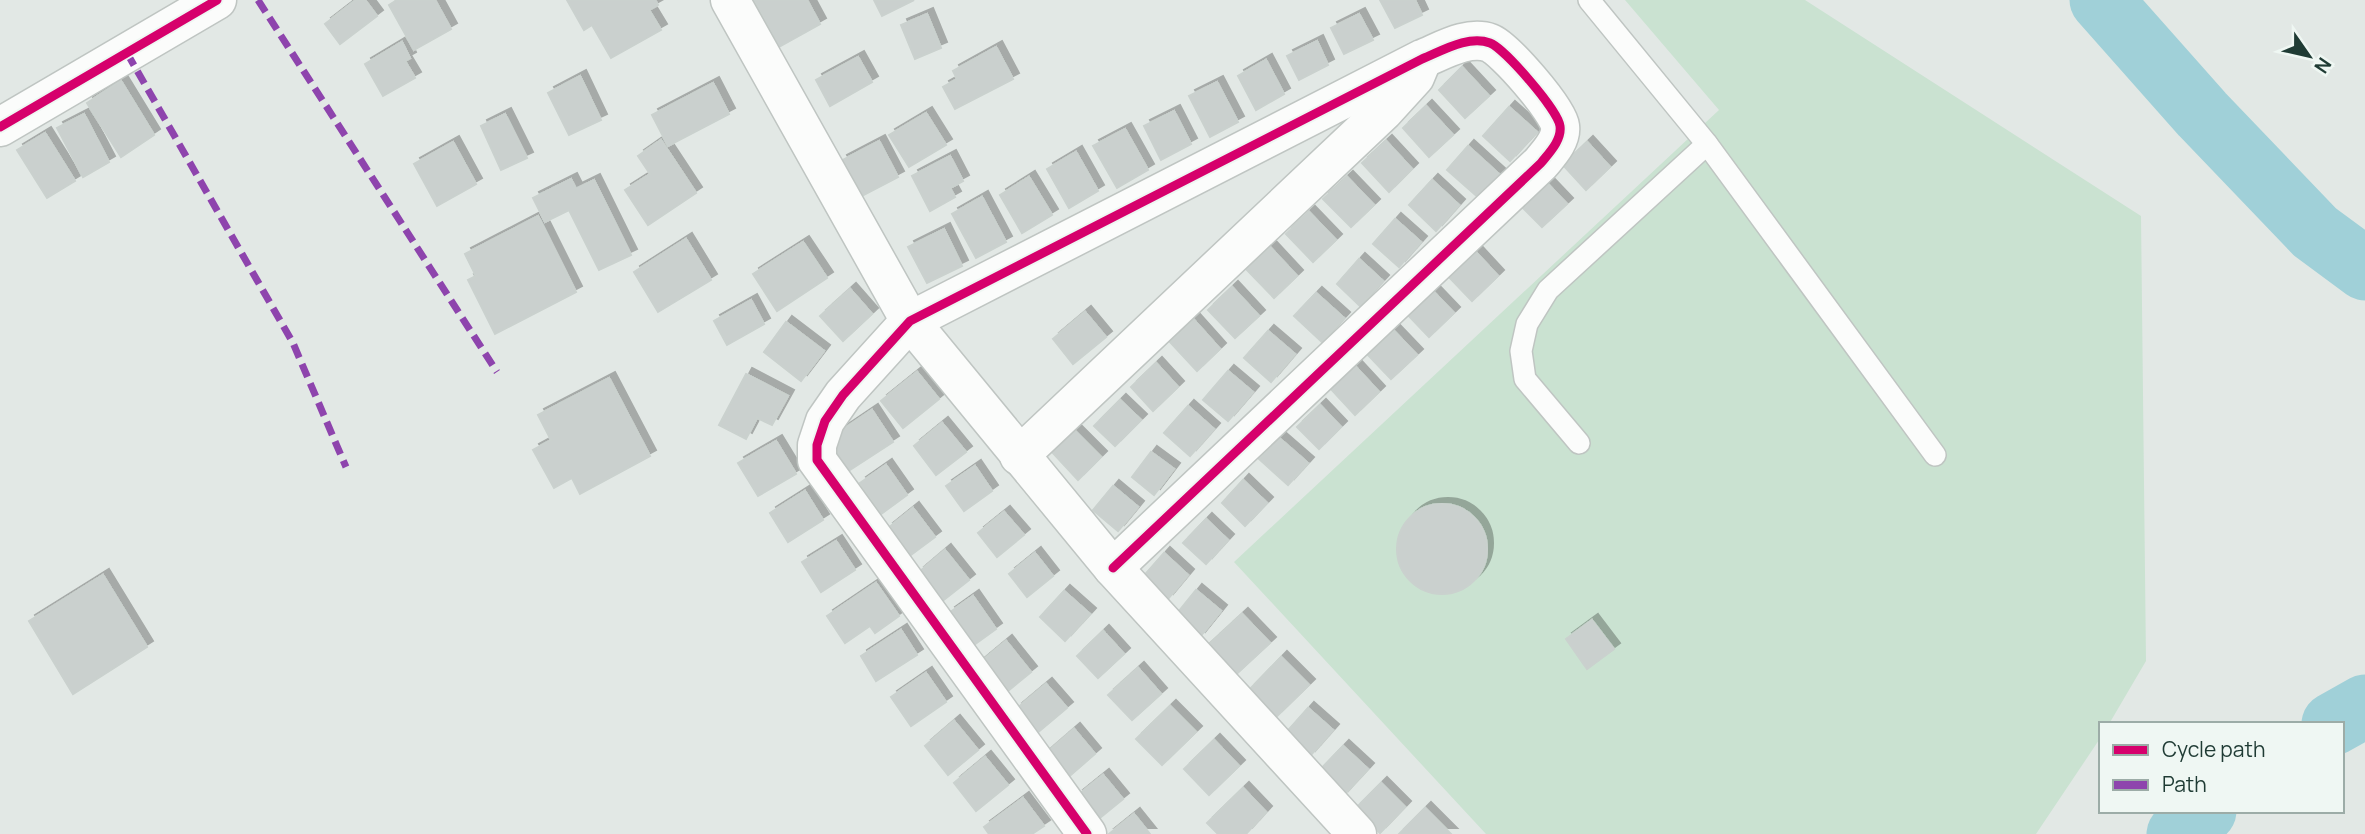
<svg xmlns="http://www.w3.org/2000/svg" width="2365" height="834" font-family="Manrope,sans-serif">
<defs>
<filter id="shadow"><feDropShadow dx="6" dy="-6" stdDeviation="0" flood-color="#0004"/></filter>
</defs>
<rect width="100%" height="100%" fill="#e2e8e5"/>
<path fill="#cae2d1" d="M1625 0H1805L2141 216 2146 661 2109 724H2101V737L2036 834H1486L1234 562 1719 110Z"/>
<g fill="none" stroke-linecap="round" stroke-linejoin="round">
<g stroke="#a0d0d8" stroke-width="63">
<path d="M2101 0 2202 114 2315 232 2365 269"/>
<path d="M2333 724 2365 706"/>
<path d="M2178 834 2205 811"/>
</g>
</g>
<g fill="#cad0ce" stroke="#cad1ce" stroke-width="2" filter="url(#shadow)">
<path d="M356 0H365L377 16 340 44 325 24Z"/>
<path d="M397 0H435L451 29 414 50 389 5Z"/>
<path d="M567 0H655L658 5 649 10 661 30 611 58 592 25 584 30Z"/>
<path d="M754 0H807L820 24 779 47Z"/>
<path d="M874 0H914L882 16Z"/>
<path d="M1380 0H1415L1422 15 1395 28Z"/>
<path d="M927 14 941 48 915 59 901 25Z"/>
<path d="M1359 14 1373 40 1344 54 1331 28Z"/>
<path d="M1317 41 1328 65 1299 80 1287 56Z"/>
<path d="M402 42 410 58 405 61 415 78 383 96 365 64Z"/>
<path d="M996 47 1013 79 955 109 943 87 957 79 953 71Z"/>
<path d="M858 57 872 82 830 106 816 80Z"/>
<path d="M1266 60 1284 94 1256 110 1238 76Z"/>
<path d="M1462 67 1489 96 1465 118 1439 90Z"/>
<path d="M580 76 601 120 569 135 548 93Z"/>
<path d="M121 81 154 135 121 157 87 103Z"/>
<path d="M1217 82 1238 122 1210 137 1189 96Z"/>
<path d="M713 83 729 114 668 146 652 115Z"/>
<path d="M1426 106 1453 135 1429 157 1403 128Z"/>
<path d="M1509 107 1537 132 1510 161 1483 136Z"/>
<path d="M1174 111 1191 144 1161 160 1144 126Z"/>
<path d="M926 113 946 145 909 167 889 135Z"/>
<path d="M84 114 109 162 83 177 57 128Z"/>
<path d="M505 114 527 158 501 170 481 126Z"/>
<path d="M1125 129 1148 170 1117 188 1093 146Z"/>
<path d="M45 133 75 181 47 198 17 150Z"/>
<path d="M661 140 696 193 648 225 625 190 650 174 638 156Z"/>
<path d="M879 141 898 177 860 197 841 161Z"/>
<path d="M1386 141 1412 169 1389 192 1362 163Z"/>
<path d="M453 142 476 184 437 206 414 164Z"/>
<path d="M1587 142 1610 167 1586 190 1563 165Z"/>
<path d="M1468 146 1500 175 1479 198 1447 170Z"/>
<path d="M1076 152 1098 191 1069 208 1047 169Z"/>
<path d="M950 156 963 181 950 188 955 197 930 211 912 176Z"/>
<path d="M1029 177 1052 215 1022 233 1000 195Z"/>
<path d="M1347 177 1374 205 1351 227 1323 199Z"/>
<path d="M571 179 576 189 594 180 631 255 599 270 569 210 545 222 533 198Z"/>
<path d="M1432 180 1459 205 1436 231 1409 205Z"/>
<path d="M1545 181 1567 204 1542 227 1520 205Z"/>
<path d="M982 197 1006 242 976 258 952 214Z"/>
<path d="M1309 212 1336 240 1313 262 1286 234Z"/>
<path d="M538 216 576 292 495 334 468 280 476 276 465 254Z"/>
<path d="M1395 219 1421 242 1399 267 1373 244Z"/>
<path d="M944 229 962 266 927 283 908 247Z"/>
<path d="M686 239 711 280 658 312 634 272Z"/>
<path d="M803 242 827 278 777 311 753 274Z"/>
<path d="M1270 247 1297 276 1274 298 1246 269Z"/>
<path d="M1473 249 1498 276 1472 301 1446 274Z"/>
<path d="M1359 259 1383 281 1360 306 1337 284Z"/>
<path d="M1232 287 1259 316 1235 338 1208 310Z"/>
<path d="M1430 288 1454 313 1429 337 1405 312Z"/>
<path d="M850 289 872 314 843 341 820 316Z"/>
<path d="M1316 293 1344 318 1322 342 1294 316Z"/>
<path d="M751 300 764 324 727 345 714 321Z"/>
<path d="M1085 312 1106 337 1073 364 1053 339Z"/>
<path d="M1194 320 1220 349 1197 371 1170 342Z"/>
<path d="M786 322 824 351 801 381 764 352Z"/>
<path d="M1268 331 1295 354 1271 382 1244 358Z"/>
<path d="M1394 331 1417 355 1391 379 1368 355Z"/>
<path d="M1156 363 1178 387 1153 411 1131 387Z"/>
<path d="M1354 365 1379 392 1355 415 1330 388Z"/>
<path d="M1228 371 1253 392 1228 421 1203 400Z"/>
<path d="M917 372 939 399 903 428 881 401Z"/>
<path d="M746 374 788 396 772 425 757 418 746 439 719 425Z"/>
<path d="M609 378 650 456 580 494 572 478 554 488 533 450 551 440 538 415Z"/>
<path d="M1120 400 1141 420 1115 446 1094 426Z"/>
<path d="M1320 405 1341 427 1319 449 1297 427Z"/>
<path d="M1188 406 1214 429 1190 456 1164 433Z"/>
<path d="M872 410 893 442 847 472 826 441Z"/>
<path d="M942 423 966 452 936 475 914 446Z"/>
<path d="M1074 430 1101 457 1078 480 1052 452Z"/>
<path d="M1278 437 1308 463 1288 485 1259 459Z"/>
<path d="M776 441 796 474 758 496 738 463Z"/>
<path d="M1151 452 1174 469 1154 495 1132 477Z"/>
<path d="M886 465 907 495 881 514 860 483Z"/>
<path d="M975 466 992 491 964 511 946 486Z"/>
<path d="M1243 480 1267 503 1245 526 1222 503Z"/>
<path d="M1113 486 1138 507 1118 531 1093 510Z"/>
<path d="M805 491 823 520 788 542 770 513Z"/>
<circle cx="1442" cy="549" r="45"/>
<path d="M913 508 935 537 908 557 887 529Z"/>
<path d="M1004 512 1024 535 997 557 978 533Z"/>
<path d="M1206 519 1228 540 1206 564 1183 543Z"/>
<path d="M836 541 855 570 821 592 802 562Z"/>
<path d="M945 550 969 580 941 602 918 573Z"/>
<path d="M1035 553 1053 576 1027 597 1009 574Z"/>
<path d="M1164 553 1188 575 1167 600 1142 578Z"/>
<path d="M103 575 147 647 73 694 29 621Z"/>
<path d="M876 583 899 616 875 633 870 626 845 643 827 616Z"/>
<path d="M1196 590 1221 611 1199 638 1174 617Z"/>
<path d="M1064 591 1090 614 1065 641 1040 617Z"/>
<path d="M973 596 996 629 971 647 949 613Z"/>
<path d="M1242 614 1270 643 1232 678 1204 649Z"/>
<path d="M1592 620 1614 649 1587 669 1566 639Z"/>
<path d="M901 630 917 655 876 681 861 656Z"/>
<path d="M1103 631 1124 654 1098 678 1077 656Z"/>
<path d="M1006 641 1031 672 1003 695 977 665Z"/>
<path d="M1281 657 1309 685 1276 717 1249 690Z"/>
<path d="M1138 668 1161 694 1132 720 1108 695Z"/>
<path d="M926 673 946 702 911 726 891 697Z"/>
<path d="M1046 684 1067 708 1037 733 1016 709Z"/>
<path d="M1170 706 1196 732 1162 765 1136 739Z"/>
<path d="M1308 708 1333 730 1309 757 1284 735Z"/>
<path d="M954 721 978 750 948 775 925 746Z"/>
<path d="M1074 729 1095 754 1066 779 1045 754Z"/>
<path d="M1214 740 1239 766 1209 795 1184 769Z"/>
<path d="M1343 746 1368 769 1342 797 1317 773Z"/>
<path d="M985 757 1008 785 976 811 954 783Z"/>
<path d="M1103 775 1123 799 1096 821 1077 796Z"/>
<path d="M1381 783 1405 807 1380 833 1355 809Z"/>
<path d="M1243 788 1266 812 1246 834H1218L1207 823Z"/>
<path d="M1023 798 1044 826 1032 834H989L984 827Z"/>
<path d="M1425 808 1451 834H1399Z"/>
<path d="M1134 814 1150 834H1109Z"/>
</g>
<g fill="none" stroke-linecap="round" stroke-linejoin="round">
<defs>
<g id="service">
<path d="M1589 0 1707 144 1935 455"/>
<path d="M1579 443 1525 379 1521 351 1527 324 1548 290 1707 144"/>
</g>
<g id="minor">
<path d="M730 0 910 321 1113 568 1357 834"/>
<path d="M0 127 217 0"/>
<path d="M1019 456 1384 111 1415 77 1420 65"/>
<path d="M1087 834 817 460V445L825 421 843 395 910 321 1422 59C1442 51 1468 35 1490 43 1504 48 1558 110 1560 126 1562 140 1549 153 1541 163L1113 568"/>
</g>
</defs>
<use href="#service" stroke="#bfc5c2" stroke-width="24"/>
<use href="#minor" stroke="#bfc5c2" stroke-width="41"/>
<use href="#service" stroke="#fbfcfb" stroke-width="21"/>
<use href="#minor" stroke="#fbfcfb" stroke-width="38"/>
<g stroke="#8e44ad" stroke-width="7" stroke-dasharray="14 7" stroke-linecap="butt">
<path d="M258 0 497 372"/>
<path d="M127 53 293 343 346 467"/>
</g>
<defs>
<g id="cycleway">
<path d="M0 127 217 0"/>
<path d="M1087 834 817 460V445L825 421 843 395 910 321 1422 59C1442 51 1468 35 1490 43 1504 48 1558 110 1560 126 1562 140 1549 153 1541 163L1113 568"/>
</g>
</defs>
<use href="#cycleway" stroke="#eff7f3" stroke-width="13"/>
<use href="#cycleway" stroke="#d6006c" stroke-width="9"/>
</g>
<rect x="2099" y="722" width="245" height="91" fill="#eff7f3" stroke="#9caca7" stroke-width="2"/>
<rect x="2113" y="745" width="35" height="10" fill="#d6006c" stroke="#9caca7" stroke-width="2"/>
<text x="2162" y="757" font-size="21" fill="#1f3b34">Cycle path</text>
<rect x="2113" y="780" width="35" height="10" fill="#8e44ad" stroke="#9caca7" stroke-width="2"/>
<text x="2162" y="792" font-size="21" fill="#1f3b34">Path</text>
<g transform="translate(2309 56) rotate(124)" stroke="#eff7f3" stroke-width="5" paint-order="stroke">
<path d="M0-5L12 26L0 18L-12 26Z" fill="#1f3b34"/>
<text y="-10" font-size="19" font-weight="bold" text-anchor="middle" fill="#1f3b34">N</text>
</g>
</svg>
